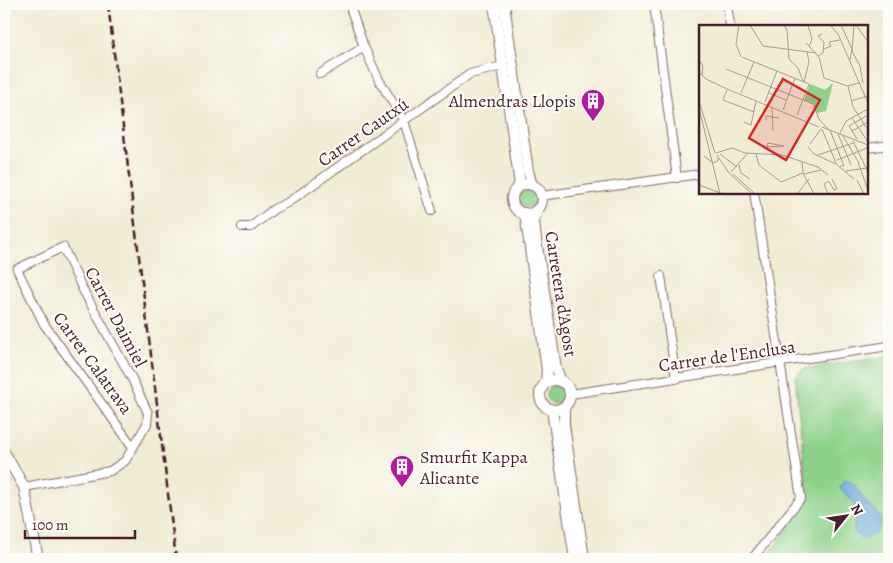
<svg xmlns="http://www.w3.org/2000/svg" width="893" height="563" font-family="Alegreya,serif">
<rect width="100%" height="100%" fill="#fdfcf7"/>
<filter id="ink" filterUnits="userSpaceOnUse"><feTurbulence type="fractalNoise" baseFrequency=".02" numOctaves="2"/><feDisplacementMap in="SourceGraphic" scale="10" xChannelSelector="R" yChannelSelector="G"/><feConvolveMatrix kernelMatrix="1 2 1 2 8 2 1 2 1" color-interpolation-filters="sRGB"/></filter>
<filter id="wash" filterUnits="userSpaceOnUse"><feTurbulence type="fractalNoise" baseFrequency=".0096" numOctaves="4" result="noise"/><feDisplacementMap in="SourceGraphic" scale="20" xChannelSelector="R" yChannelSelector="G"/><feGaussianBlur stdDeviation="1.12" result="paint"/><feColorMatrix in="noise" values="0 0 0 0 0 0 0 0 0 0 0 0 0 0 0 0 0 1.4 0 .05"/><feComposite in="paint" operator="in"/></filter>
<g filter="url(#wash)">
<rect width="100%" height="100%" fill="#f1ecd4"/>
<g fill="#8dd18a" stroke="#6c785a">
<circle cx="527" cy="198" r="9"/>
<path d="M889 356V559H763L776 545 808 498 795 377 803 369Z"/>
<circle cx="555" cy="395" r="9"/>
</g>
<path fill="#68a8db" stroke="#596483" d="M844 480 853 483 864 500 878 514 881 521 877 532 867 539C845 535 859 520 855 506 853 500 844 494 840 488Z"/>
</g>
<g filter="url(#ink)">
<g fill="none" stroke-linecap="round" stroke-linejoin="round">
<defs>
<g id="street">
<path d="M349 4 364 47"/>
<path d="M654 4 677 178"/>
<path d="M727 4 730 26"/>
<path d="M320 74 364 47 379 80 404 121 432 211"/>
<path d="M867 148 889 145"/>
<path d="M541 196 700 174"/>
<path d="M242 227H251L274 209 287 203 470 74 503 66"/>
<path d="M661 276 676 379"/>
<path d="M570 394 889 346"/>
<path d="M24 487 110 471 125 461 147 424 148 413 132 379 82 288 63 247 17 269 44 324 133 447"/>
<path d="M752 559 801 498 754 192"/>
</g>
<g id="secondary">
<path d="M494 4 520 185"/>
<path d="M504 4 528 171 532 185"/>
<circle cx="527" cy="199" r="15"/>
<path d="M536 210 534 222 536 240 556 368 561 382"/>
<path d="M525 213 547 370 546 383"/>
<circle cx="555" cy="395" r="15"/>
<path d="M564 407V425L584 559"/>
<path d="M552 410 575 559"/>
<path d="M4 452 24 487 38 559"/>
</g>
</defs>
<use href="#street" stroke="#846766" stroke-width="10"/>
<use href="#secondary" stroke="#846766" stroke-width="12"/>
<use href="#street" stroke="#fff" stroke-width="8"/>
<use href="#secondary" stroke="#fff" stroke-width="10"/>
<path stroke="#4a1f2b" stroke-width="2.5" stroke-dasharray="8 4" stroke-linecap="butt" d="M108 4 176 559"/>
</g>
</g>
<defs>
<symbol id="building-pin" viewBox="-11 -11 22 30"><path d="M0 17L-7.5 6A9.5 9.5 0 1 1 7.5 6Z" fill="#b5179e" stroke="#fdfcf7"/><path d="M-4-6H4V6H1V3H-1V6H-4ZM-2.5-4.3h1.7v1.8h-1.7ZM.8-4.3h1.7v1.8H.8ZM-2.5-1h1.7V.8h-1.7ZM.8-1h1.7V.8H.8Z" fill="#fff"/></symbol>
</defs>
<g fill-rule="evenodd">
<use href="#building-pin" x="579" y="87" width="28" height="38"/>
<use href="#building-pin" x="388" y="453" width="28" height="38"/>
</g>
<g text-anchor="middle" stroke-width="4" stroke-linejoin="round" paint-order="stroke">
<g font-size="18" fill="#4a1f2b" stroke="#fdfcf7" text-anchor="end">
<text x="576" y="107">Almendras Llopis</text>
<text x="420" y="463" text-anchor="start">Smurfit Kappa<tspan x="420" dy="21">Alicante</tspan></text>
</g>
<g font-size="18" fill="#4a1f2b" stroke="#fdfcf7">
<text transform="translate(363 132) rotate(-35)" y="6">Carrer Cautxú</text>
<text transform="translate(561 294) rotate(81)" y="6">Carretera d'Agost</text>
<text transform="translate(116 317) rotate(62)" y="6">Carrer Daimiel</text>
<text transform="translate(727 356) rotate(-8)" y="6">Carrer de l'Enclusa</text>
<text transform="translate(93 363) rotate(54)" y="6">Carrer Calatrava</text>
</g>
</g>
<g transform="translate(699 25)">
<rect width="169" height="169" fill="#f1ecd4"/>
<path d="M134 58 127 86 118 88 114 79 105 75 111 59 126 65Z" fill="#8dd18a"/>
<path fill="none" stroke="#ae9a90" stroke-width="1" d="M40 0 37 19 42 32M51 0 64 21 117 28M85 0 88 5 90 34 99 43 104 56M109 0 113 14 110 21M131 0 139 9 169 78M142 0 153 24 151 35M155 0 153 26 161 41 164 58M157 0 169 17M107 18 120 32 125 53 149 61 160 58M125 24 132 21 130 17 141 15M119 31 124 28 125 17 119 11 123 9M43 32 110 59 98 90M0 35 4 41 3 50M27 44 114 79 120 94 129 104M0 47 7 54 28 64M105 57 110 37 108 27M149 61 154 82 169 105M28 64 120 102M28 65 24 75 55 87M42 68 55 37M70 68 87 75M0 76 16 128M152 76 169 71M66 77 78 46M0 83 21 169M73 83 74 106M84 85 96 53M153 93 169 117M67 95V91L80 93M45 97 52 100 57 76M150 101 169 90M150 101 158 114M123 102 169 120M123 104 137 138M131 105 145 141H141M153 106 169 97M141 108 147 96 169 84M139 109 152 140M144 111 160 138M154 116 169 147M111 119 122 104M68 122 69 118 85 121M68 122 85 121M109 122 115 129 137 139 155 154M17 128 33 123 46 128 83 130 119 142 129 150M21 129 38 142M57 129 60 140 82 157 104 148M119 130 154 118M5 131 14 138 19 136V130M20 133 30 148 53 169M138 135 168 123M103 137 104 148 115 169M159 137 169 165M40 140 42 148 51 154M147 146 168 143M32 147 48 129M34 149 55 168M105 149 122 145M158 155 165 169M130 157 135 165 138 164 133 154M0 160 24 169M98 169 110 154M129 169 125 159 130 156"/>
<path fill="#d62828" fill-opacity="0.15" stroke="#d62828" stroke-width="2.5" d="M84 54 121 75 87 135 50 113Z"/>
<rect width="169" height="169" fill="none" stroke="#4a1f2b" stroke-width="2.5"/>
</g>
<rect width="893" height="563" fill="none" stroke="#fdfcf7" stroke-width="20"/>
<g transform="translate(846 516) rotate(60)" stroke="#fdfcf7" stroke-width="4" paint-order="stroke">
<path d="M0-4L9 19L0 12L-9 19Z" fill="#4a1f2b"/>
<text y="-8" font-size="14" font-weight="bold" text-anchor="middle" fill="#4a1f2b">N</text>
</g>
<path d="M25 530v8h110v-8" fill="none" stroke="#4a1f2b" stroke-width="2.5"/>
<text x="32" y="530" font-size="15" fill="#4a1f2b" stroke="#fdfcf7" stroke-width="4" paint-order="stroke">100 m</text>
</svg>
